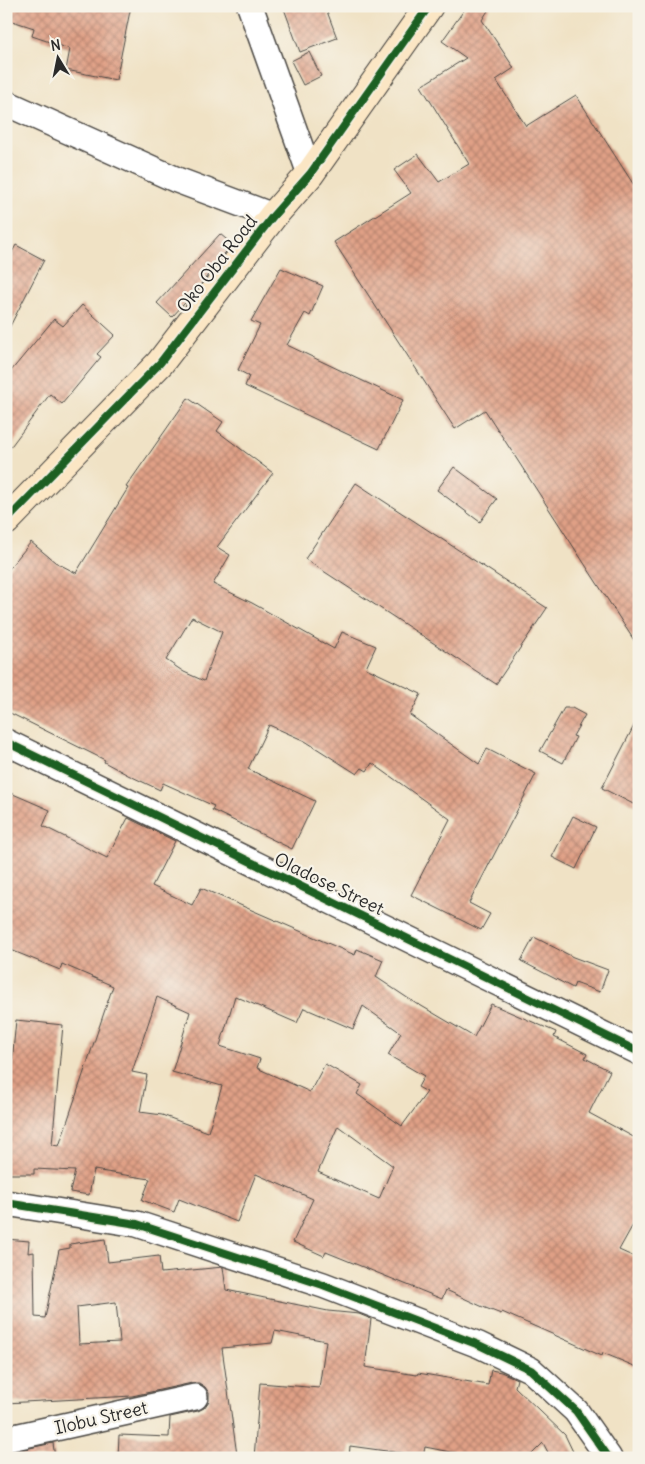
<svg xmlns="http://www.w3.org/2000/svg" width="645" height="1464" font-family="Delius,sans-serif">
<defs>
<pattern id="building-cross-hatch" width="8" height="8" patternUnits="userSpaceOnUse" patternTransform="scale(1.25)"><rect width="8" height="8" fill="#e0a086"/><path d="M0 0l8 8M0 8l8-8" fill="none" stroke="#b6836e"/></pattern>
</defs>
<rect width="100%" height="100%" fill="#f7f3e8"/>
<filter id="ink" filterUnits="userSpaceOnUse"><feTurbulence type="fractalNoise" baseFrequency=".02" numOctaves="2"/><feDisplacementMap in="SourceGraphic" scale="10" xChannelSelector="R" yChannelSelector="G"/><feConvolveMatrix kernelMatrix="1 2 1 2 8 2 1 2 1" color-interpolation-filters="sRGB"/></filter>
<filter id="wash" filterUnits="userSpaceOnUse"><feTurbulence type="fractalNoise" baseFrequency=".0096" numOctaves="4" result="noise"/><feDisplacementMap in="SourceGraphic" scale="20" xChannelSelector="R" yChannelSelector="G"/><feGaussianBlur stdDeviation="1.12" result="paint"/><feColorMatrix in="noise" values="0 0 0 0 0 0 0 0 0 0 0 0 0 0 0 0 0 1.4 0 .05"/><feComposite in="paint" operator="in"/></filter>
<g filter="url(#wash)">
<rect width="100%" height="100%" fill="#f0e2c5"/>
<g id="blocks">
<g fill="url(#building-cross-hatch)" fill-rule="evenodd">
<path d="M6 6H131L116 80 66 70 70 49 32 36 34 28 6 19Z"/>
<path d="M283 6H325L337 38 300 52Z"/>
<path d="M467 6H491L482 20 514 68 496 80 526 126 576 95 639 193V648L485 410 455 429 334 242 411 193 394 170 418 154 439 182 469 164 421 86 466 58 442 41Z"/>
<path d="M309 52 321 76 303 85 291 61Z"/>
<path d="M220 234 232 244 194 293 172 317 157 303Z"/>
<path d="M16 245 44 260 6 334V263Z"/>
<path d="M281 268 323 286 310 316 305 313 287 345 403 400 379 449 245 386 249 376 238 370 260 325 251 321Z"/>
<path d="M82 305 115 335 97 354 101 357 62 404 50 394 6 453V377L54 319 63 326Z"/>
<path d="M188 398 223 422 217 431 273 473 217 547 230 555 213 584 252 603 334 649 342 632 376 646 366 668 421 694 410 715 479 764 487 749 536 774 469 903 490 914 481 930 411 895 450 819 372 763 367 771 362 768 357 774 305 741 269 725 248 769 315 801 292 849 212 810 214 806 163 783 160 790 128 775 104 762 105 760 6 711V572L31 542 55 562 76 573 128 488 126 487ZM192 617 222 632 204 681 184 672 166 660Z"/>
<path d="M454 467 497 499 480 522 437 490Z"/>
<path d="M356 483 547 608 496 684 305 559Z"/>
<path d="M564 708H572L585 715 573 736 576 737 563 763 540 751Z"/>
<path d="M639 716V807L602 788Z"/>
<path d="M6 791 50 810 43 826 107 858 128 818 175 841 152 886 192 905 201 888 355 955 357 949 383 960 376 977 418 1005V1004L474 1037 491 1004 556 1032 554 1037 587 1054 585 1058 610 1071 589 1113 639 1140V1214L619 1250 639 1259V1368L603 1353 602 1356 502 1312 501 1314 483 1307 446 1290 442 1299 326 1252 324 1256 293 1242 313 1199 256 1174 237 1222 179 1199 174 1212 142 1200 150 1179 94 1170 89 1195 70 1192 75 1171 34 1169V1174H6V1126L16 1020 63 1025 52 1145 59 1146 113 986 62 964 60 970 6 948ZM235 996 297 1023 304 1008 353 1029 363 1006 401 1033 388 1055 424 1076 418 1087 427 1092 402 1126 357 1094 362 1085 325 1064 310 1092 257 1068 260 1059 220 1046ZM157 997 190 1012 172 1072 222 1086 208 1132 162 1115 140 1112 147 1075 132 1072ZM338 1126 393 1166 379 1199 318 1172Z"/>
<path d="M573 816 596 827 576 869 552 857Z"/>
<path d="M534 937 573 957 608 970 600 992 575 983 573 988 521 961Z"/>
<path d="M6 1239 29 1241 28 1253 34 1252 35 1317 45 1318 59 1250 70 1248V1244L105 1239 108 1262 159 1256 161 1273 223 1267 226 1290 328 1311 359 1314 371 1319 365 1367 417 1375 418 1373 488 1385 491 1370 501 1372 517 1379 515 1387 565 1435 576 1458H551L543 1443 528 1458H481L425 1447 423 1456 350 1446 349 1458H254L260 1383 319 1388 326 1341 275 1331 272 1343 222 1348 237 1455 206 1456V1458H118L119 1435 169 1437 170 1417 198 1411 204 1408 209 1401V1393L205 1387 199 1383H192L132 1396 6 1403ZM116 1302 120 1342 79 1344 77 1307Z"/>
<path d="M53 1443 55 1458H6V1453Z"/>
</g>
</g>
</g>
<g filter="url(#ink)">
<use href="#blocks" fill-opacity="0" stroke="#494642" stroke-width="1"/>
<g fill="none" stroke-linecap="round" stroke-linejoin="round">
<defs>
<g id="street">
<path d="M250 6 310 174"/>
<path d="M6 103 177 180 273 216"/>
<path d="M6 742 639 1052"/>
<path d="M6 1203 137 1224 323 1285 479 1345 531 1370 576 1411 609 1458"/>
<path d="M6 1439 195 1397"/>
</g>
<path id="secondary" d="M6 521 160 363 273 216 310 174 429 6"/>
</defs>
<use href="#street" stroke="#494642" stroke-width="28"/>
<use href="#secondary" stroke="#494642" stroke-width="30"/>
<use href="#street" stroke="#fff" stroke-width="25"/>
<use href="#secondary" stroke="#fbe6c4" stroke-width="28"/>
<defs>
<g id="cycleway">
<path d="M6 521 160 363 273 216 310 174 429 6"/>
<path d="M6 742 639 1052"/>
<path d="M6 1203 137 1224 323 1285 479 1345 531 1370 576 1411 609 1458"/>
</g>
</defs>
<use href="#cycleway" stroke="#f7f3e8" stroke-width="11"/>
<use href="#cycleway" stroke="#1b5e20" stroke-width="8"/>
</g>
</g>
<g text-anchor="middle" stroke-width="4.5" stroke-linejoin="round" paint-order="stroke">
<g font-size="18" fill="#2b2b2b" stroke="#f7f3e8">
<text transform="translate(217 264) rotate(-52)" y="6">Oko Oba Road</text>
<text transform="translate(329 884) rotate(26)" y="6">Oladose Street</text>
<text transform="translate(101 1418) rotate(-13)" y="6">Ilobu Street</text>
</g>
</g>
<rect width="645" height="1464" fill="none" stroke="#f7f3e8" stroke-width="25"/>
<g transform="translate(58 58) rotate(350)" stroke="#f7f3e8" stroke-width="4" paint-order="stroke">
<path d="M0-4L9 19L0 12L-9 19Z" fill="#2b2b2b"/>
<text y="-8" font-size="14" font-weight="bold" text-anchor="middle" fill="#2b2b2b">N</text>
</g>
</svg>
